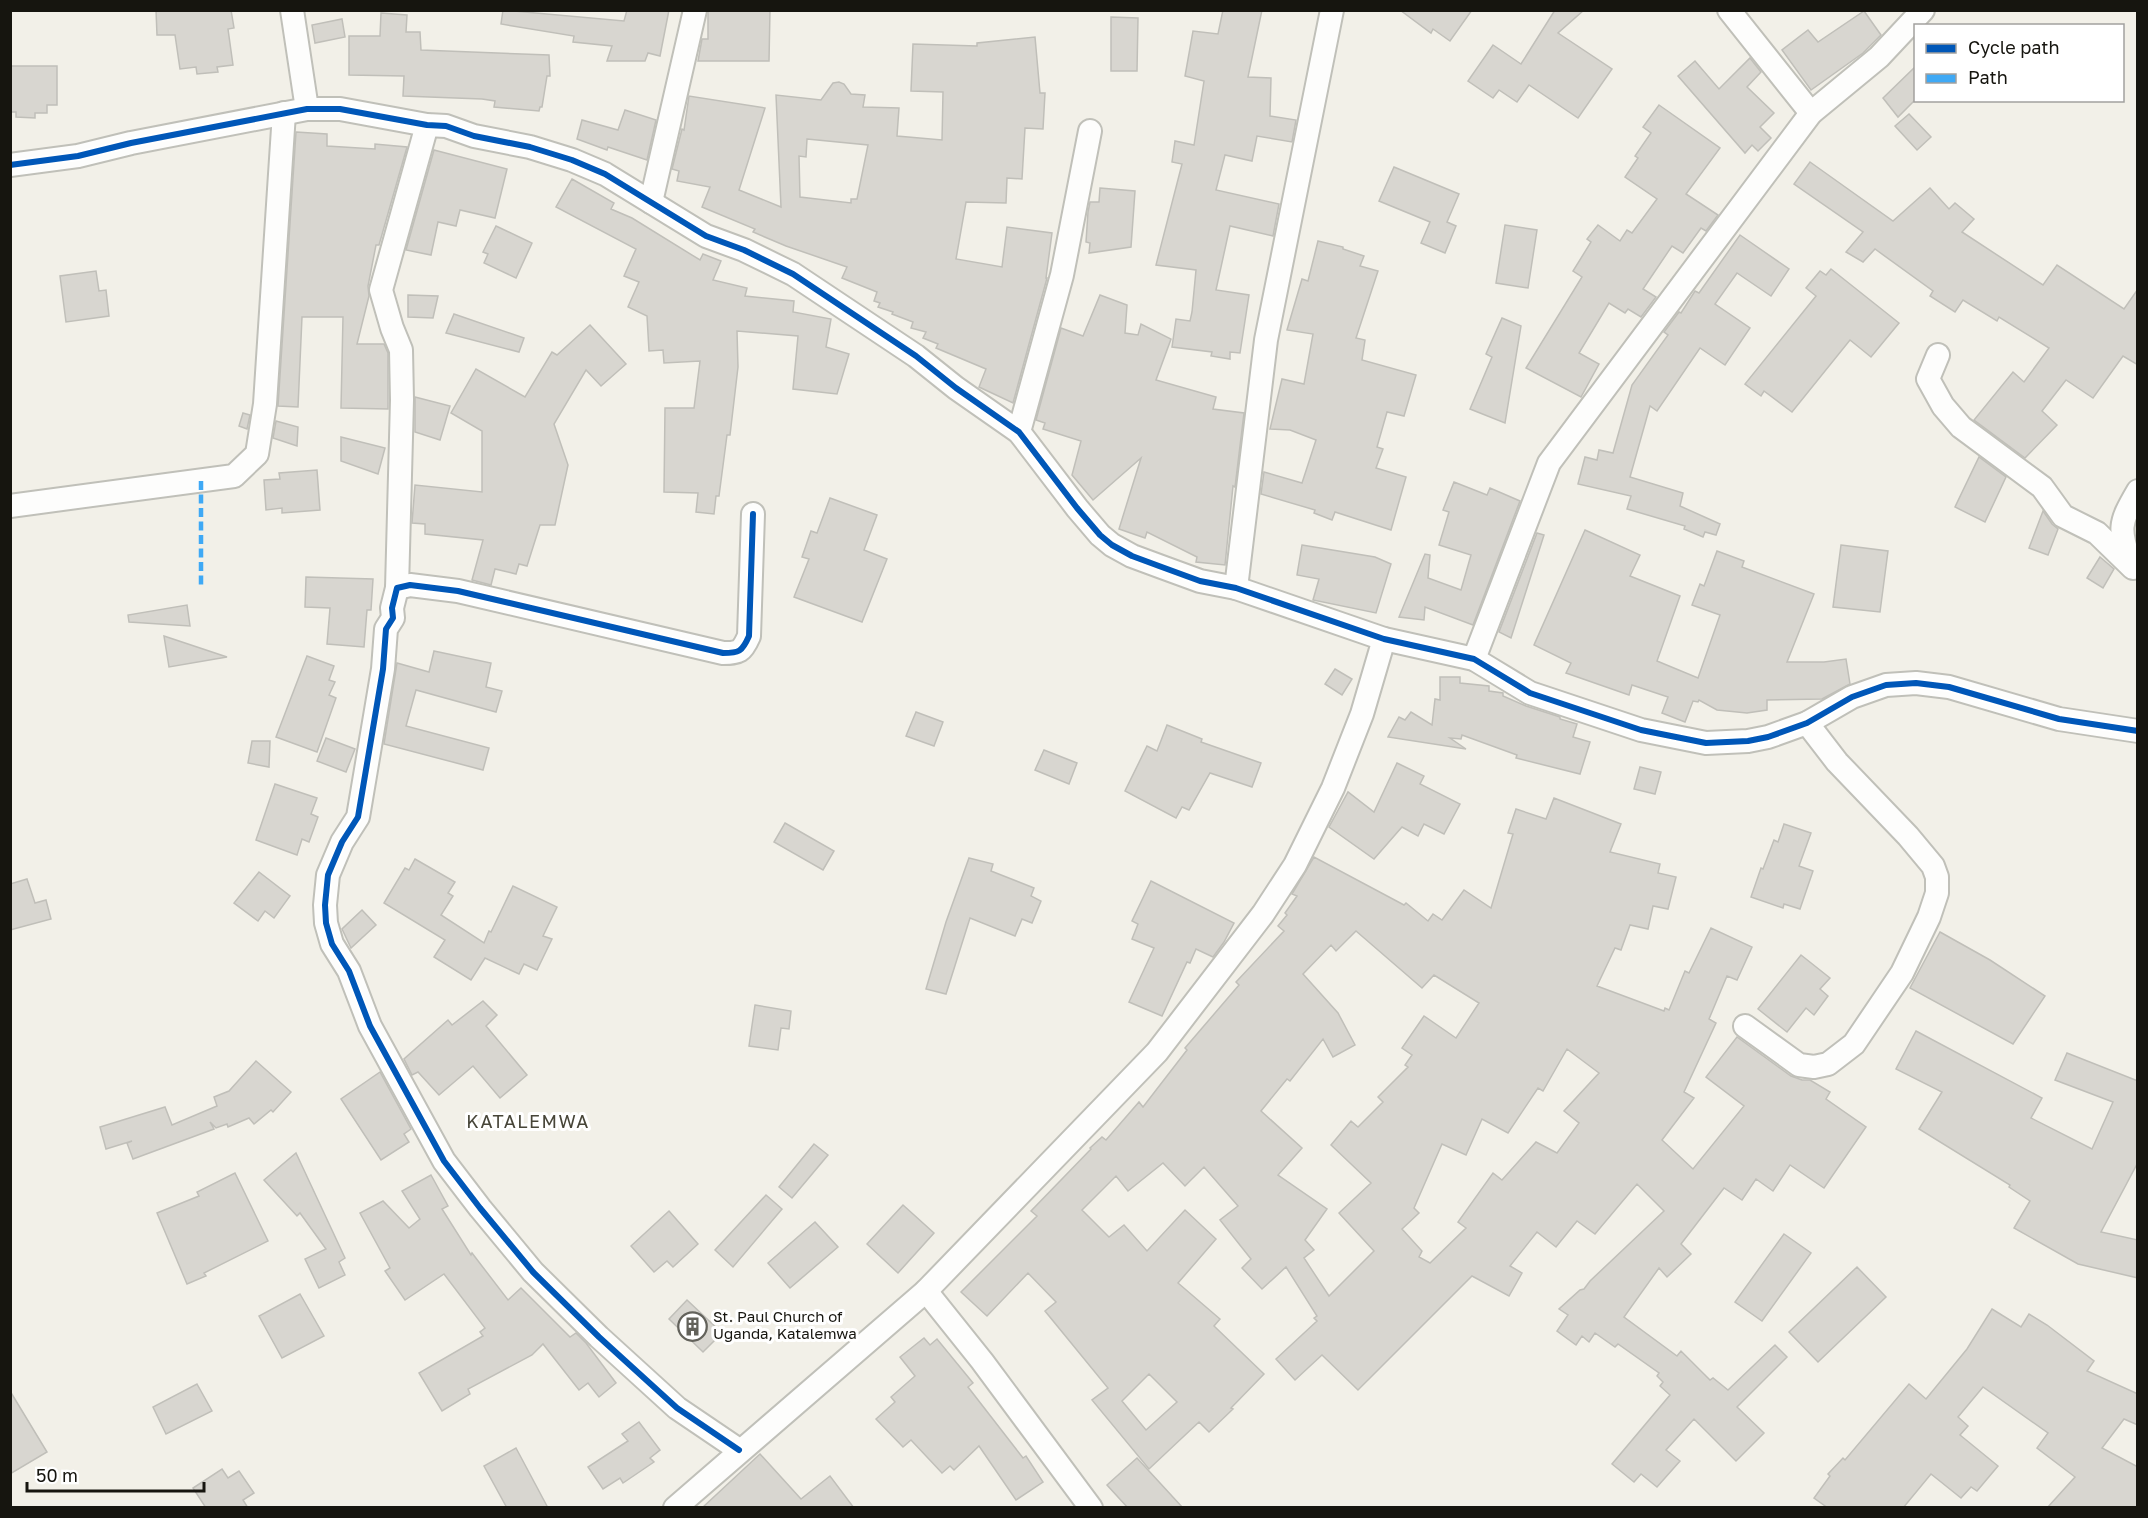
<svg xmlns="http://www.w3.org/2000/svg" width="2148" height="1518" font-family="'Golos Text',sans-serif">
<rect width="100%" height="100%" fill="#f2f0e8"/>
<g fill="#d8d6d0" stroke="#c0bfb9" stroke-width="1.5" fill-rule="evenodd">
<path d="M156 10H231L234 28 228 29 233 65 217 67 218 72 197 74 196 67 180 69 175 35H157Z"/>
<path d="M503 10 624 21 627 10H669L660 56 648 53 645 61H607L612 46 573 42 574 36 501 24Z"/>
<path d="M708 10H770L769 61H698L702 39H708Z"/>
<path d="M1223 10H1262L1248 77 1271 78 1270 116 1296 120 1292 142 1257 136 1252 161 1225 155 1216 190 1279 204 1273 236 1230 226 1216 290 1249 295 1240 353 1230 352V359L1211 356 1212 352 1172 347 1176 319 1190 321 1192 312 1196 270 1156 265 1182 164 1172 162 1175 141 1194 145 1204 81 1185 76 1193 31 1218 34Z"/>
<path d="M1400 10H1472L1450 41 1433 29 1431 33Z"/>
<path d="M1555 10H1584L1558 33 1612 69 1578 118 1529 85 1517 102 1499 90 1493 98 1468 81 1493 45 1521 64Z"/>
<path d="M1864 11 1881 35 1863 53 1811 90 1782 50 1808 30 1818 42Z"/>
<path d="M381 13 407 15 406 32H420L421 50 549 55 550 76H547L542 107H540L539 111 494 107 495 101 482 99 403 96 404 76 349 75V36H380Z"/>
<path d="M1111 17 1138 18 1137 71H1111Z"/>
<path d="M342 19 345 37 315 43 312 25Z"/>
<path d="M1035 37 1040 93H1045L1043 129 1025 128 1022 179 1007 178 1006 203 966 202 956 259 1002 267 1007 227 1052 233 1046 278H1047L1013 403 979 387 986 369 936 348 938 344 923 338 926 332 911 328 913 322 892 314 893 312 878 307 880 303 874 301 877 292 842 278 847 267 786 246 753 232 755 229 702 207 710 187 677 181 679 171 672 169 682 129 684 130 689 96 765 108 739 190 781 207 776 95 821 100 833 83 839 82 844 84 851 94 865 95 863 107 899 108 897 136 942 140 943 92 911 91 913 44 977 46V43ZM807 139 868 145 857 199H851V203L800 197 799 156 806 157Z"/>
<path d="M1750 58 1761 72 1747 87 1774 113 1760 127 1771 138 1758 151 1752 145 1745 153 1678 76 1695 61 1719 89Z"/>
<path d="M10 66H57V105H47V113H35V118L16 117V112H10Z"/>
<path d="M1916 66V99L1898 117 1883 98Z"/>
<path d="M1659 105 1720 148 1686 194 1718 215 1706 231 1701 228 1683 253 1672 246 1643 289 1656 297 1641 317 1628 309 1625 313 1609 303 1579 353 1599 364 1581 397 1526 368 1582 277 1573 271 1591 242 1587 239 1598 225 1620 241 1627 230 1632 233 1657 199 1625 177 1638 158 1635 156 1651 133 1643 127Z"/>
<path d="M625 110 656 120 647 160 608 147 607 150 577 139 582 120 618 130Z"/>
<path d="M1909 114 1931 137 1917 150 1895 126Z"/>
<path d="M296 132 327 134V146L375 149V144L407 147 379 245H376L368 286 369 296 357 344H384L388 353V409L341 408 343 317H302L298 407 278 406Z"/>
<path d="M434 150 507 169 495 218 460 210 456 226 438 222 431 255 406 250Z"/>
<path d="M1810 162 1893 221 1930 188 1949 209 1955 203 1974 219 1962 232 2043 285 2057 265 2124 309 2138 289V365L2123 356 2093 398 2066 380 2042 411 2057 425 2025 458 1974 420 2013 372 2024 382 2049 348 1999 317 1997 321 1963 300 1955 312 1930 296 1933 291 1875 249 1863 262 1846 252 1863 232 1794 184Z"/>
<path d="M1394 167 1459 194 1447 222 1456 226 1445 253 1421 243 1430 222 1379 201Z"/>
<path d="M572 179 614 203 611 209 632 218 700 260 703 254 721 261 713 280 747 288 745 296 794 301 793 312 831 319 826 347 849 354 837 394 793 389 798 336 737 331 738 367 730 435H727L719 496H716L714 514 696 512 698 493 664 492 665 408H694L700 361 664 363 663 350 649 351 647 316 628 307 639 282 624 276 636 249 556 207Z"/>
<path d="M1100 188 1135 191 1131 247 1089 253 1090 243 1086 242 1088 212 1090 202H1099Z"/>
<path d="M1505 225 1537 230 1528 288 1496 283Z"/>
<path d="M496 226 532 243 516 278 484 263 488 254 483 252Z"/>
<path d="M1740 235 1789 269 1771 296 1737 273 1715 304 1750 328 1725 365 1700 348 1657 411 1650 406 1630 477 1683 493 1680 506 1720 524 1716 535 1705 532 1703 537 1684 529 1685 526 1627 509 1631 496 1578 484 1585 457 1597 460 1599 450 1613 453 1632 385 1668 335 1664 332 1679 312 1681 313 1695 291 1699 293Z"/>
<path d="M1318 241 1343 247V249L1364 256 1360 266 1378 271 1356 338 1365 340 1362 360 1416 375 1404 416 1387 412 1377 447 1383 449 1376 468 1406 477 1391 530 1335 512 1332 520 1314 513 1315 510 1261 494 1264 472 1302 483 1316 440 1290 430 1270 429 1282 379 1304 384 1313 334 1287 330 1302 279 1308 281Z"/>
<path d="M1831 269 1899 323 1871 357 1850 340 1792 412 1764 391 1761 396 1745 384 1816 296 1806 288 1820 271 1826 275Z"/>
<path d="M96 271 99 291 106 290 109 316 66 322 60 276Z"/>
<path d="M408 295 438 296 433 318 408 317Z"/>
<path d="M1100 295 1127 305 1125 333 1138 335 1141 324 1171 339 1156 380 1216 397 1213 409 1244 413 1235 487 1233 486 1225 565 1196 562 1197 557 1147 532 1145 538 1119 529 1141 458 1093 500 1072 475 1081 441 1043 429 1045 423 1036 420 1061 328 1083 336Z"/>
<path d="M454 314 524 338 519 352 446 333Z"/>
<path d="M1502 318 1521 326 1505 423 1470 409 1492 357 1486 354Z"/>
<path d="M590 325 626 364 601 386 586 370 554 424 568 465 555 525H540L527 566 519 564 516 574 495 569 491 585 472 580 483 540 425 534V524L412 523 415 485 482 492V431L451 413 476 369 525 397 552 352 557 355Z"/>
<path d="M415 397 450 406 440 440 415 432Z"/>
<path d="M243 413 250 415 247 429 239 426Z"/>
<path d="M276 421 298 427 297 446 273 438Z"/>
<path d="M341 437 385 448 378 474 341 461Z"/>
<path d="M1979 457 2006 477 1985 522 1955 507Z"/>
<path d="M317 470 320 510 282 513V508L266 510 264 480 280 479 279 473Z"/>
<path d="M1454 482 1487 495 1490 488 1520 501 1473 625 1425 607 1424 620 1399 617 1425 554 1430 555 1428 578 1461 590 1471 555 1439 545 1449 512 1443 510Z"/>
<path d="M830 498 877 515 864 550 887 559 862 622 794 597 809 559 802 557 811 531 817 533Z"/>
<path d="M2043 511 2052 524 2058 529 2048 555 2029 548Z"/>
<path d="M1585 530 1640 555 1630 576 1680 596 1657 661 1698 678 1720 615 1692 605 1700 584 1704 586 1717 551 1744 561 1742 567 1814 594 1787 662H1824L1846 659 1850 684 1822 699 1767 700V710L1747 713 1717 710 1699 700 1698 702 1693 701 1685 722 1662 713 1668 697 1632 685 1629 695 1566 673 1571 663 1534 645Z"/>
<path d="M1537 533 1544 535 1511 638 1499 632Z"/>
<path d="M1302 545 1375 557 1391 564 1376 613 1313 600 1319 579 1297 575Z"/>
<path d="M1841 545 1888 551 1880 612 1833 607Z"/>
<path d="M2100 557 2114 569 2103 588 2087 578Z"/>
<path d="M306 577 373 579 371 610H367L364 647 327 644 330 608 305 607Z"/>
<path d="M187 605 190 626 129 622 128 615Z"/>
<path d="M164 636 227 657 169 667Z"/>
<path d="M434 651 491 663 486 687 502 691 496 712 416 690 406 726 489 748 483 770 384 744 397 663 429 672Z"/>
<path d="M307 656 334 666 329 680 335 682 329 695 336 698 317 752 276 737Z"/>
<path d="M1335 669 1352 679 1342 695 1325 684Z"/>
<path d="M1440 677H1460V683L1489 686V691L1503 693V696L1526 706 1560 717V719L1577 724 1573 737 1590 742 1580 774 1516 758 1517 755 1462 735 1461 739 1450 738 1466 749 1388 737 1399 717 1405 720 1411 712 1432 725 1435 699 1440 700Z"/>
<path d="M916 712 943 722 934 746 906 736Z"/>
<path d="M1167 725 1202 739 1201 742 1261 763 1252 787 1210 773 1189 810 1182 807 1176 818 1125 791 1147 746 1157 751Z"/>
<path d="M326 738 355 749 346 772 317 761Z"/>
<path d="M252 741H270L269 767 248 763Z"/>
<path d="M1044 750 1077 763 1069 784 1035 770Z"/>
<path d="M1397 763 1424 776 1420 784 1460 804 1444 834 1424 824 1418 836 1402 827 1374 859 1329 827 1348 792 1374 812Z"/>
<path d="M1640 767 1661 772 1655 794 1634 789Z"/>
<path d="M275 784 317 798 311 814 318 817 309 842 302 839 297 855 256 840Z"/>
<path d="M1554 798 1621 824 1610 852 1660 864 1658 873 1676 877 1668 909 1653 906 1648 929 1630 925 1621 950 1615 948 1597 986 1664 1011 1665 1008 1669 1010 1685 971 1689 973 1711 928 1752 947 1737 980 1727 976 1709 1019 1716 1023 1684 1092 1694 1098 1662 1140 1693 1169 1744 1106 1706 1077 1737 1037 1791 1076 1802 1080H1810L1830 1092 1826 1099 1866 1127 1824 1188 1790 1165 1773 1191 1756 1179 1742 1200 1724 1188 1681 1244 1691 1254 1667 1277 1659 1268 1624 1317 1677 1356 1681 1351 1710 1380 1713 1378 1728 1390 1775 1345 1787 1357 1737 1407 1764 1433 1736 1461 1694 1419 1666 1450 1680 1461 1657 1487 1641 1474 1634 1482 1612 1464 1670 1395 1660 1386 1663 1382 1657 1376 1659 1373 1618 1344 1615 1347 1595 1333 1589 1342 1582 1336 1576 1345 1557 1331 1568 1315 1559 1309 1580 1290 1584 1289 1590 1281 1664 1211 1637 1184 1595 1234 1577 1221 1556 1247 1537 1232 1510 1266 1522 1273 1509 1296 1472 1276 1358 1390 1322 1355 1295 1380 1276 1359 1317 1321 1314 1318 1317 1316 1286 1267 1262 1289 1242 1268 1251 1259 1220 1220 1238 1206 1204 1167 1185 1186 1163 1163 1128 1191 1116 1176 1082 1210 1109 1237 1124 1225 1147 1251 1185 1210 1216 1239 1178 1283 1220 1319 1214 1326 1264 1374 1231 1408 1233 1409 1209 1432 1199 1422 1149 1469 1092 1400 1108 1388 1045 1311 1056 1302 1028 1273 987 1316 961 1292 1037 1216 1031 1211 1091 1149 1090 1148 1102 1137 1106 1140 1139 1102 1143 1107 1187 1050 1185 1048 1239 985 1236 982 1284 931 1278 926 1287 915 1285 913 1297 896 1292 894 1314 857 1404 905 1406 903 1428 921 1433 914 1442 920 1464 890 1491 908 1513 834 1508 833 1516 809 1546 819ZM1356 931 1422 988 1434 975 1479 1003 1456 1038 1424 1016 1402 1048 1412 1055 1405 1065 1408 1067 1378 1097 1383 1102 1358 1127 1351 1121 1331 1145 1371 1183 1339 1213 1374 1251 1329 1296 1304 1258 1314 1250 1305 1240 1327 1209 1278 1175 1302 1148 1261 1111 1287 1079 1290 1081 1323 1039 1333 1057 1355 1045 1338 1013 1303 974 1331 945 1336 951ZM1567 1049 1599 1073 1564 1111 1579 1123 1557 1153 1536 1142 1502 1180 1493 1173 1458 1222 1466 1228 1430 1263 1419 1257 1422 1251 1402 1229 1419 1213 1414 1208 1442 1144 1466 1155 1482 1119 1508 1133 1538 1088 1543 1091ZM1149 1374 1177 1402 1146 1430 1122 1401Z"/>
<path d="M785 823 834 851 823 870 774 842Z"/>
<path d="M1784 824 1811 833 1799 866 1813 871 1800 909 1784 904 1783 908 1751 897 1761 868 1763 869 1774 840 1778 842Z"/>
<path d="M969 858 993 864 991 871 1034 888 1031 896 1041 901 1032 923 1022 919 1015 936 970 918 946 994 926 989 946 922Z"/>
<path d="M415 859 455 882 448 893 453 896 441 915 484 943 489 931 491 932 513 886 557 907 543 936 552 939 537 970 524 964 519 974 485 958 471 980 434 957 445 940 384 903 405 868 409 870Z"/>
<path d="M259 872 290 896 274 918 265 911 258 921 234 903Z"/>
<path d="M27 879 35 903 46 900 51 919 10 930V884Z"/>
<path d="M1151 881 1234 923 1224 942 1213 957 1196 949 1190 963 1187 962 1162 1016 1129 1002 1154 948 1132 939 1138 924 1132 921Z"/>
<path d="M362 910 376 925 351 948 342 929Z"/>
<path d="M1940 932 1990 960 2045 996 2013 1044 1910 988Z"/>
<path d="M1801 955 1830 978 1820 989 1828 996 1814 1015 1806 1008 1787 1032 1758 1009Z"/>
<path d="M483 1001 497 1015 486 1026 527 1075 500 1098 473 1066 439 1095 418 1072 412 1075 404 1059 448 1020 452 1025Z"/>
<path d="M755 1005 791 1011 789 1029 781 1028 778 1050 749 1046Z"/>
<path d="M1916 1031 2042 1098 2031 1118 2092 1149 2113 1102 2055 1080 2067 1053 2138 1081 2137 1164 2101 1232 2138 1240V1278L2078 1264 2014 1228 2030 1201 2009 1187 2010 1185 1919 1129 1942 1092 1896 1069Z"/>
<path d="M256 1061 291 1092 273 1112 271 1110 254 1124 249 1118 228 1127 227 1124 216 1128 210 1122 214 1129 133 1159 127 1143 132 1141 106 1149 100 1127 165 1107 172 1125 217 1106 214 1097 229 1091Z"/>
<path d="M380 1072 411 1129 404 1134 409 1142 381 1160 341 1099Z"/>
<path d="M814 1144 828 1155 792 1198 779 1187Z"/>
<path d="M296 1153 345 1258 339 1262 345 1275 319 1288 305 1259 326 1249 300 1213 297 1216 264 1180Z"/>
<path d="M235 1173 268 1241 204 1273 206 1276 187 1284 157 1213 199 1196 197 1192Z"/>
<path d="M431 1175 448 1206 442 1209 471 1255 472 1253 508 1300 521 1288 570 1337 576 1333 586 1343 616 1383 599 1397 588 1383 579 1390 543 1344 532 1355 468 1389 470 1394 442 1411 419 1373 483 1336 480 1332 485 1328 444 1274 405 1300 385 1271 390 1268 360 1213 383 1201 409 1228 420 1219 402 1191Z"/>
<path d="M766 1195 782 1209 733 1267 715 1250Z"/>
<path d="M903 1205 934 1233 898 1273 867 1244Z"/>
<path d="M669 1211 698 1244 673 1267 667 1261 654 1272 631 1246Z"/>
<path d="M815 1222 838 1247 790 1288 768 1263Z"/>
<path d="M1784 1234 1811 1253 1762 1321 1735 1302Z"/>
<path d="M1857 1267 1886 1297 1818 1362 1789 1332Z"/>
<path d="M300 1294 324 1336 282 1358 259 1316Z"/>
<path d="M687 1300 722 1333 703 1352 669 1319Z"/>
<path d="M1992 1309 2021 1327 2029 1314 2047 1325 2094 1361 2087 1371 2138 1394V1425L2124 1419 2102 1448 2138 1467V1508H2047L2075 1477 2037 1448 2048 1433 1983 1387 1958 1417 1968 1426 1960 1435 1998 1466 1977 1491 1971 1487 1961 1498 1931 1474 1903 1508H1828L1814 1498 1830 1476 1828 1474 1843 1458 1845 1460 1909 1384 1926 1399 1967 1349Z"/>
<path d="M924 1338 930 1345 937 1339 973 1383 968 1387 1023 1458 1026 1456 1043 1482 1016 1500 979 1446 954 1470 950 1466 942 1473 911 1440 903 1447 876 1419 895 1402 891 1397 915 1376 900 1357Z"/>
<path d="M197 1384 212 1411 166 1434 153 1407Z"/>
<path d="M10 1391 47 1452 10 1474Z"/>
<path d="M639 1422 660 1450 650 1458 654 1462 623 1483 620 1478 603 1489 588 1467 628 1441 622 1434Z"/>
<path d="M516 1448 548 1508H507L484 1466Z"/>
<path d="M760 1454 801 1499 830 1476 854 1508H702Z"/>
<path d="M1137 1458 1183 1508H1128L1107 1485Z"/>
<path d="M222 1469 228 1478 239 1471 254 1493 243 1500 248 1508H206L193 1488Z"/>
</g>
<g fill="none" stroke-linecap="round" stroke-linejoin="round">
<defs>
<g id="minor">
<path d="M292 10 307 109"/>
<path d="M1729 10 1811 113"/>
<path d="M10 165 78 156 131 143 307 109H340L427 125 446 126 474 136 530 147 572 160 605 174 706 236 744 250 793 274 916 356 956 388 1019 432 1077 508 1100 535 1112 545 1132 556 1159 566 1200 581 1236 588 1384 639 1474 659 1530 693 1641 730 1706 743 1748 741 1768 737 1807 723 1852 697 1886 685 1916 683 1949 687 2059 719 2138 731"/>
<path d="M651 202 695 10"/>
<path d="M1938 355 1928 379 1943 406 1961 427 2042 487 2063 516 2097 533 2133 568"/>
<path d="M1019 432 1062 275 1090 131"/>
<path d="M10 506 234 476 257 454 265 404 284 113"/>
<path d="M2131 565C2119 528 2118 525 2138 491"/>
<path d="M397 588 402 400 401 350 392 328 381 290 427 125"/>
<path d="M1236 588 1266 340 1332 10"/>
<path d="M1474 659 1549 463 1811 113 1879 57 1923 10"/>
<path d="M1745 1026 1799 1065 1814 1067 1828 1064 1854 1044 1902 973 1929 917 1937 893V877L1933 866 1908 836 1837 762 1807 723"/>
<path d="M926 1291 982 1361 1091 1508"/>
<path d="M739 1450 677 1408 599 1337 533 1272 480 1208 444 1161 370 1026 349 971 332 944 326 923 325 905 328 875 342 842 358 817 383 669 386 629 393 618 392 608 397 588 410 585 458 591 723 653C739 653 742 652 749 636L753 514"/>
<path d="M675 1508 926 1291 1157 1052 1263 914 1295 865 1333 788 1362 714 1384 639"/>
</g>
</defs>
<use href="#minor" stroke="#c0c0b9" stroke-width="26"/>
<use href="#minor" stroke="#fdfdfc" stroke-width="22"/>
<path stroke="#3fa9f5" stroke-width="4.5" stroke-dasharray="9 4.5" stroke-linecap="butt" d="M201 481V588"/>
<defs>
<g id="cycleway">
<path d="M10 165 78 156 131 143 307 109H340L427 125 446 126 474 136 530 147 572 160 605 174 706 236 744 250 793 274 916 356 956 388 1019 432 1077 508 1100 535 1112 545 1132 556 1159 566 1200 581 1236 588 1384 639 1474 659 1530 693 1641 730 1706 743 1748 741 1768 737 1807 723 1852 697 1886 685 1916 683 1949 687 2059 719 2138 731"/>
<path d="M739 1450 677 1408 599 1337 533 1272 480 1208 444 1161 370 1026 349 971 332 944 326 923 325 905 328 875 342 842 358 817 383 669 386 629 393 618 392 608 397 588 410 585 458 591 723 653C739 653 742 652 749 636L753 514"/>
</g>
</defs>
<use href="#cycleway" stroke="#fff" stroke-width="10"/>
<use href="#cycleway" stroke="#0057b8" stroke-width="6"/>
</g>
<defs>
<symbol id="building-ring" viewBox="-11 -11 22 22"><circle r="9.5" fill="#fff" stroke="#63625b" stroke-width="1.5"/><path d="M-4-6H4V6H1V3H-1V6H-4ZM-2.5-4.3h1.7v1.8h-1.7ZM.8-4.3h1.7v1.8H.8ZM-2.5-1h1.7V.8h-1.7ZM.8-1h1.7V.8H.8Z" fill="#63625b"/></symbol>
</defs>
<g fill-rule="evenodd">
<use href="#building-ring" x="676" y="1310" width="33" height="33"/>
</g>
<g text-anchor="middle" stroke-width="6" stroke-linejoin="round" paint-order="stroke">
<g font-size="15" fill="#16150f" stroke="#fff" text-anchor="start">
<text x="713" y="1322">St. Paul Church of<tspan x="713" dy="17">Uganda, Katalemwa</tspan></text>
</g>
<g font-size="18" letter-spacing="1.5" fill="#474538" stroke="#fff">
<text x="528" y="1128">KATALEMWA</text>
</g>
</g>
<rect width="2148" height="1518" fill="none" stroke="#16150f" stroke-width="24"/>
<rect x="1914" y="24" width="210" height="78" fill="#ffffff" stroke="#a2a19f" stroke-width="1.5"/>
<rect x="1926" y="44" width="30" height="9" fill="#0057b8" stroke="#a2a19f" stroke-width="1.5"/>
<text x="1968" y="54" font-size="18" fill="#16150f">Cycle path</text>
<rect x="1926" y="74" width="30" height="9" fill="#3fa9f5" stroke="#a2a19f" stroke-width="1.5"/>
<text x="1968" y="84" font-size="18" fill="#16150f">Path</text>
<path d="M27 1482v9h177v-9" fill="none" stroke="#16150f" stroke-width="3"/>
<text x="36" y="1482" font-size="18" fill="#16150f" stroke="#ffffff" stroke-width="4.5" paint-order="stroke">50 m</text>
</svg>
